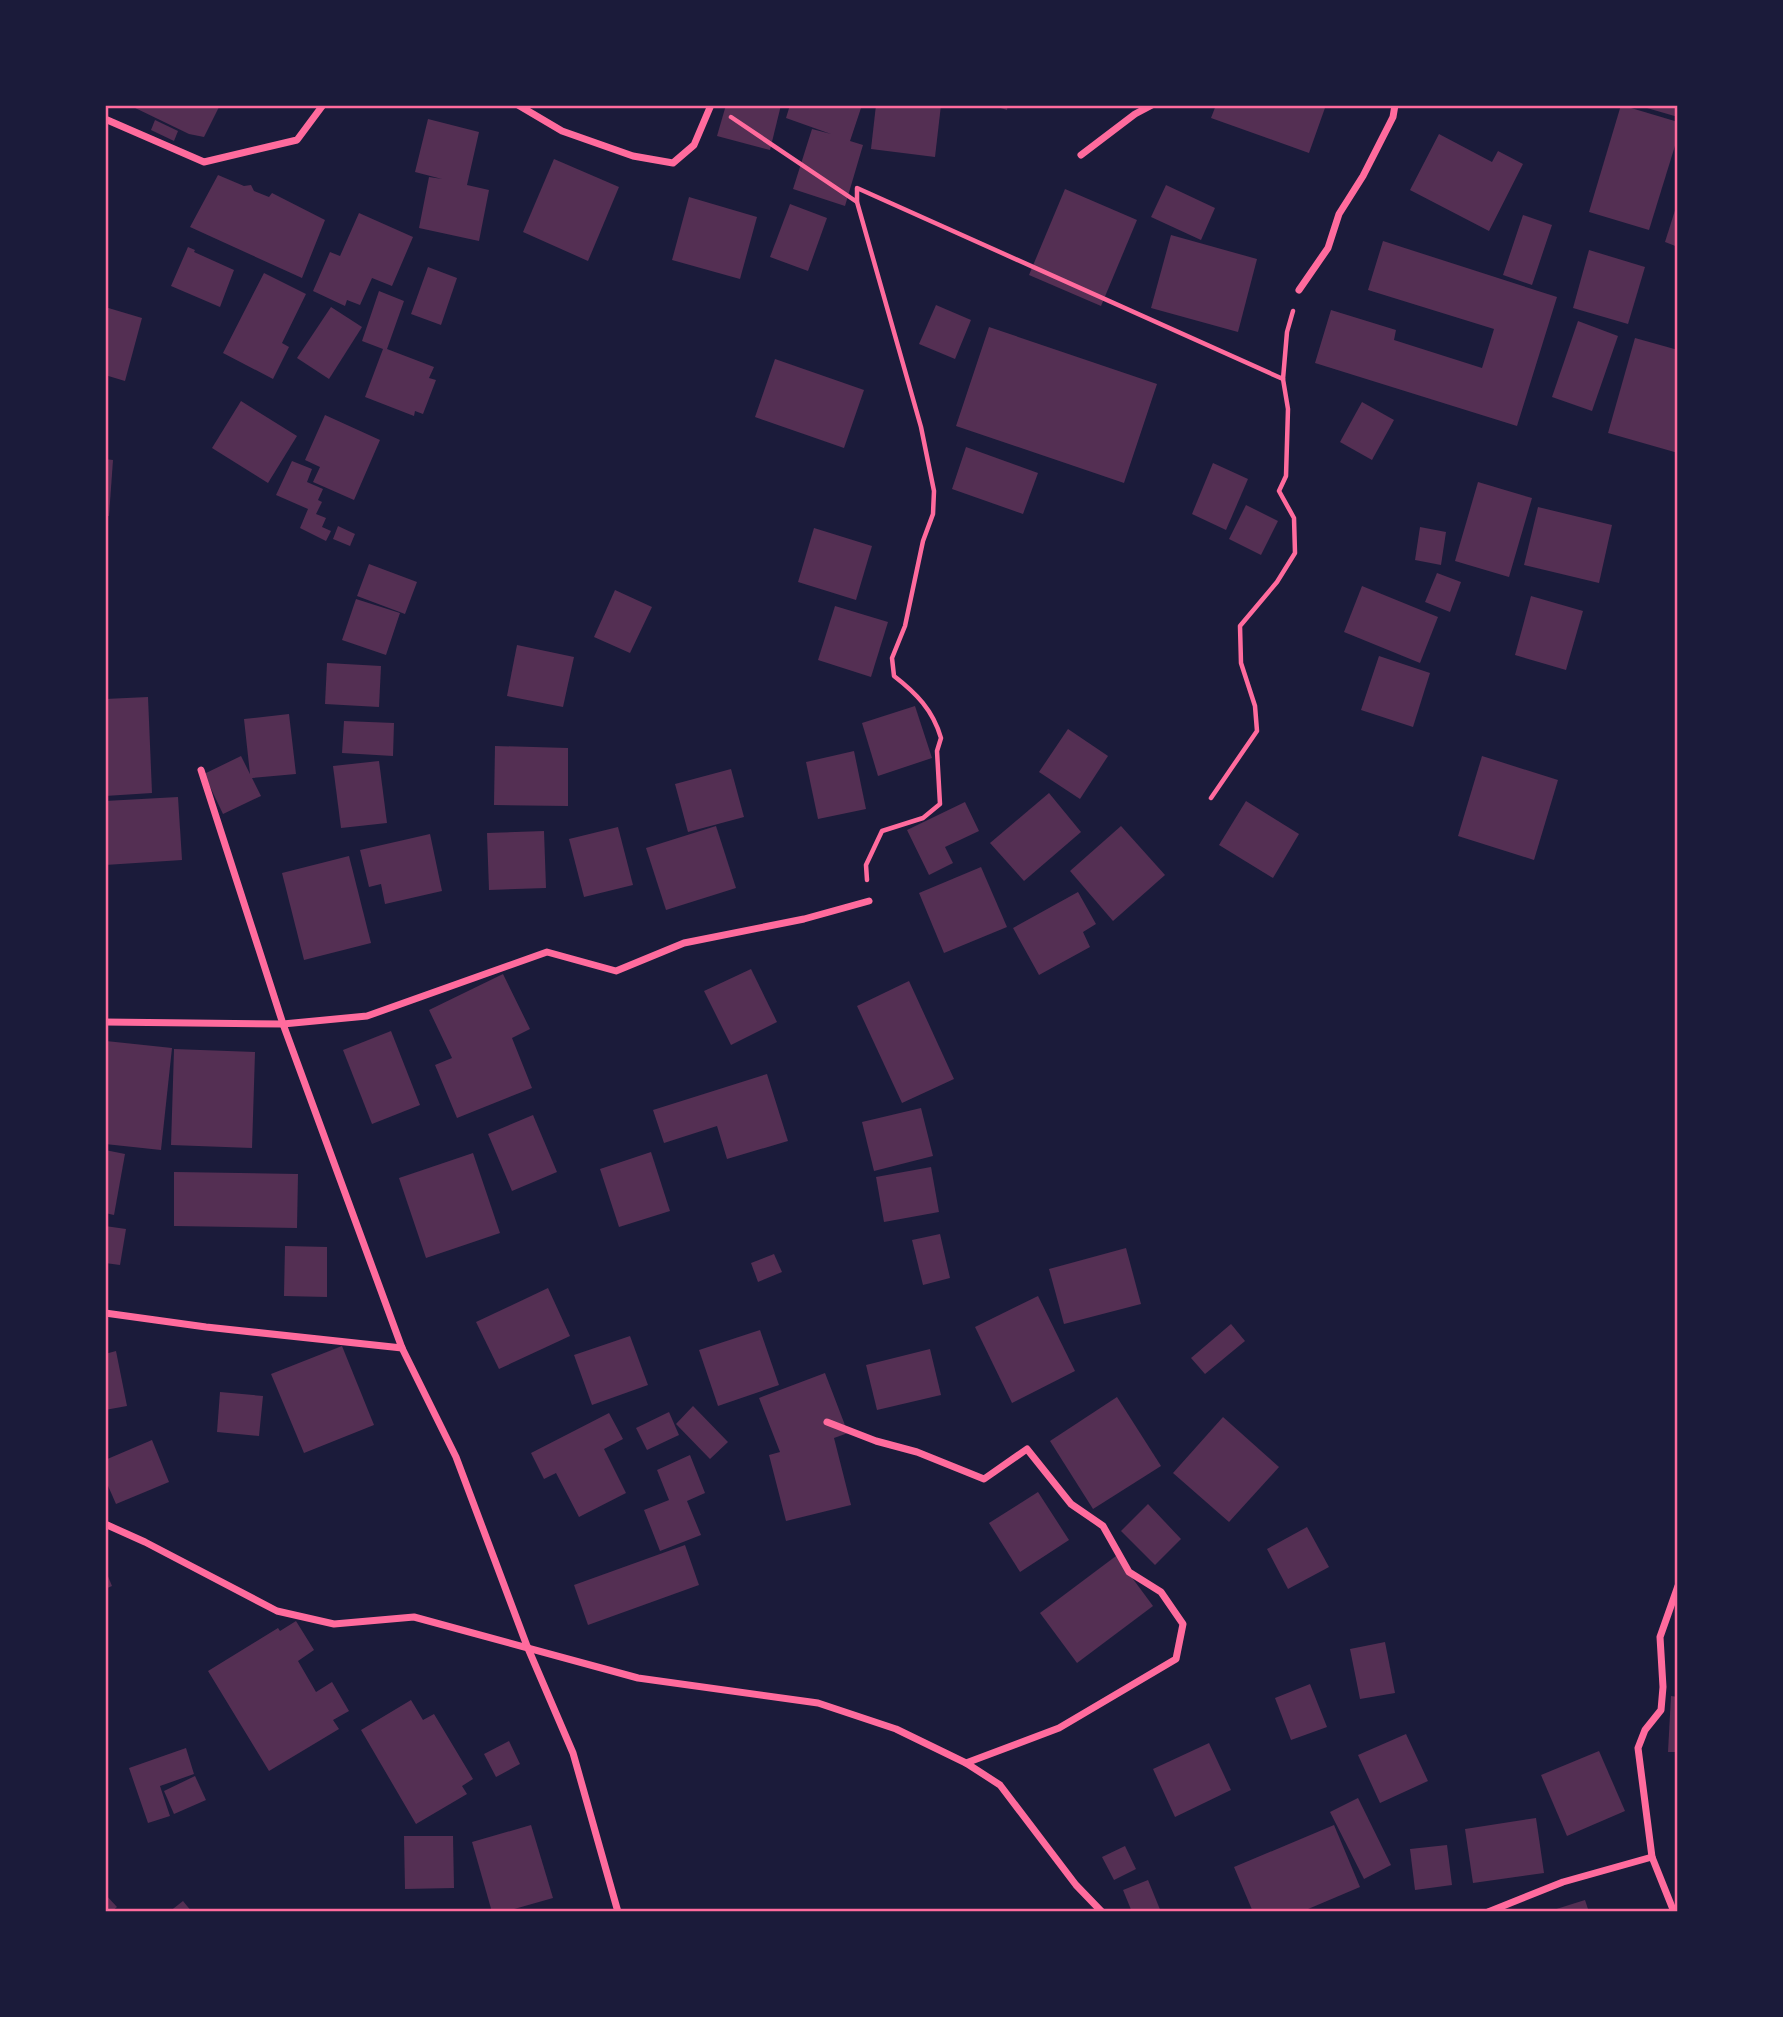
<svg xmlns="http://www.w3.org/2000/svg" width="1783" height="2017" font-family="'PT Sans Narrow',sans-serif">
<rect width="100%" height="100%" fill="#1b1b3a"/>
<g fill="#542f53">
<path d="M129 105H220L204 137 189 134Z"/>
<path d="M726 105H781L770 150 717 136Z"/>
<path d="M790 105H862L850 141 863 145 845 206 793 189 812 129 831 134 786 118Z"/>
<path d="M876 105H941L935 157 871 149Z"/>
<path d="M991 105H1008L1007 110Z"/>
<path d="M1216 105H1326L1309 153 1211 118Z"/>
<path d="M1621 105 1678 122V136L1649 230 1589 212Z"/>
<path d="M1640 105H1678V117L1640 106Z"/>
<path d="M428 119 479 132 467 185 489 190 479 241 419 228 429 177 442 179 415 172Z"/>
<path d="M155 120 178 131 174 141 151 130Z"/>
<path d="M1439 134 1492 162 1498 151 1523 164 1489 231 1410 190Z"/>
<path d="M554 159 619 187 588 261 523 232Z"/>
<path d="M218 175 244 186 251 185 254 191 269 197 272 193 325 220 302 278 190 227Z"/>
<path d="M1166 185 1215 208 1201 240 1151 217Z"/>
<path d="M1065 189 1137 220 1101 306 1029 275Z"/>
<path d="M689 197 757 217 740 279 672 260Z"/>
<path d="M790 204 827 218 808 271 770 257Z"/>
<path d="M1677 204H1678V247L1665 242Z"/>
<path d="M359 213 413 237 392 286 372 278 360 305 347 300 345 306 313 291 330 252 340 256Z"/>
<path d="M1523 215 1552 225 1532 285 1503 275Z"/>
<path d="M1171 235 1257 259 1238 332 1151 308Z"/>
<path d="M1383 241 1557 297 1517 426 1315 363 1331 310 1396 330 1394 340 1482 368 1494 329 1368 290Z"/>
<path d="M188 247 195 250 194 252 234 270 220 307 171 286Z"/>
<path d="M1589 250 1645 267 1628 324 1573 308Z"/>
<path d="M428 267 457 278 441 325 411 314Z"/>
<path d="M264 273 306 294 282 343 289 347 273 379 223 353Z"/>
<path d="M379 291 404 301 387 349 434 367 429 378 436 380 423 414 415 411 414 416 365 397 383 349 362 341Z"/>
<path d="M936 305 971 320 955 359 919 344Z"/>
<path d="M105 307 142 318 125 381 105 375Z"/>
<path d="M331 307 362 327 329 379 297 358Z"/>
<path d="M1578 321 1618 336 1592 411 1552 397Z"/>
<path d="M989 327 1157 384 1124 483 956 426Z"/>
<path d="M1635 338 1678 350V453L1608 433Z"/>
<path d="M775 359 864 390 844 448 755 417Z"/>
<path d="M241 401 297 436 268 483 212 448Z"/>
<path d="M1362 402 1394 420 1372 460 1340 442Z"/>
<path d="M325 415 380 440 354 500 313 482 320 467 305 460Z"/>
<path d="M966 447 1038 473 1023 514 952 489Z"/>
<path d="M105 459 113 460 109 516H105Z"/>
<path d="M292 461 312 469 307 482 323 489 318 500 322 502 316 514 326 518 322 527 331 531 326 541 300 528 308 509 276 495Z"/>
<path d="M1213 463 1248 479 1226 530 1192 514Z"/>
<path d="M1478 482 1532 498 1509 577 1455 561Z"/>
<path d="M1246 505 1278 521 1261 555 1229 539Z"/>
<path d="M1538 507 1612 525 1599 583 1524 565Z"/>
<path d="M338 526 355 534 350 546 333 539Z"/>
<path d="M1420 527 1446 532 1441 565 1415 560Z"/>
<path d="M814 528 872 546 856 600 798 582Z"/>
<path d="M369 564 417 582 405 614 357 596Z"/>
<path d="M1437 573 1461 582 1450 612 1425 602Z"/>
<path d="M1362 586 1438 617 1420 663 1344 632Z"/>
<path d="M615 590 652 607 630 653 594 637Z"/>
<path d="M1531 596 1583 611 1566 670 1515 655Z"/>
<path d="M356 599 400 613 386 655 342 640Z"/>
<path d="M835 606 888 622 871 677 818 660Z"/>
<path d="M517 645 574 657 563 707 507 696Z"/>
<path d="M1379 656 1430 673 1413 727 1361 710Z"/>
<path d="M327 663 381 666 379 707 325 704Z"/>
<path d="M148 697 152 793 105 796V699Z"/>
<path d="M915 706 932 758 878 776 862 723Z"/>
<path d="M289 714 296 774 252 778 261 796 223 814 204 774 241 756 250 774 244 719Z"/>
<path d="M344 721 394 723 393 756 342 753Z"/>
<path d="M1068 729 1108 756 1080 799 1039 772Z"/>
<path d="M495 746 568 748V806L494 805Z"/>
<path d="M854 751 866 809 818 819 806 762Z"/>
<path d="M1482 756 1558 780 1534 860 1458 836Z"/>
<path d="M379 761 387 823 341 828 333 766Z"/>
<path d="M731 769 744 817 688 832 675 784Z"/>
<path d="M1049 793 1081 832 1024 881 990 843Z"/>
<path d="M178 797 182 860 105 865V801Z"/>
<path d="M1246 801 1299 834 1273 878 1219 845Z"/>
<path d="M965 802 979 831 945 847 953 863 929 875 907 830Z"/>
<path d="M716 826 736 888 666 910 646 848Z"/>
<path d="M1121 826 1165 875 1113 921 1070 871Z"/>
<path d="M618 827 633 885 584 897 569 839Z"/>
<path d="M544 831 546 888 489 890 487 833Z"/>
<path d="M430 834 442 891 385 904 381 884 369 887 360 850Z"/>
<path d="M349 856 371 943 304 960 282 873Z"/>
<path d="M981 867 1007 927 944 953 919 893Z"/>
<path d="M1078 892 1096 924 1083 932 1090 947 1039 975 1013 928Z"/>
<path d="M751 969 777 1022 731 1045 704 991Z"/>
<path d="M503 974 530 1029 512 1038 532 1088 457 1118 435 1065 452 1058 429 1010Z"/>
<path d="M909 981 954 1079 902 1103 857 1006Z"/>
<path d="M391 1031 420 1105 372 1124 343 1050Z"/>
<path d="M106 1041 172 1048 161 1150 105 1144Z"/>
<path d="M174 1049 255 1052 252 1148 171 1145Z"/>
<path d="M767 1074 788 1141 727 1159 717 1126 664 1143 653 1110Z"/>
<path d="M921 1108 933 1156 874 1171 862 1122Z"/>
<path d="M533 1115 557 1172 512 1191 488 1134Z"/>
<path d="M105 1150 125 1154 114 1215 105 1213Z"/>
<path d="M651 1152 670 1211 619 1227 600 1169Z"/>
<path d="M473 1153 500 1233 426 1258 399 1178Z"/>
<path d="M931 1167 939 1212 884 1222 876 1177Z"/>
<path d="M174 1172 298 1174 297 1228 174 1226Z"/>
<path d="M105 1226 126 1229 120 1265 105 1263Z"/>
<path d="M940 1234 950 1278 923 1285 912 1240Z"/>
<path d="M285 1246 327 1247V1297L284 1296Z"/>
<path d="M1126 1248 1141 1304 1064 1324 1049 1269Z"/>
<path d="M774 1254 782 1272 758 1282 751 1263Z"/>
<path d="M548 1288 570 1336 499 1369 476 1322Z"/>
<path d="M1038 1296 1075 1371 1012 1403 975 1327Z"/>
<path d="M1231 1324 1245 1341 1205 1374 1191 1358Z"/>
<path d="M760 1330 779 1385 718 1406 699 1350Z"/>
<path d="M630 1336 648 1385 592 1405 574 1355Z"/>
<path d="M342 1346 374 1425 304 1453 271 1374Z"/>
<path d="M930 1349 941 1395 877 1410 866 1365Z"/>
<path d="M116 1351 127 1406 105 1410V1354Z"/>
<path d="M825 1373 848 1433 834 1438 851 1505 786 1521 769 1455 780 1452 759 1398Z"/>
<path d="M220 1392 263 1396 259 1436 217 1432Z"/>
<path d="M1117 1397 1161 1466 1093 1509 1050 1441Z"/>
<path d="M693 1406 728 1442 710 1459 676 1424Z"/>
<path d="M669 1412 679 1435 647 1450 636 1428Z"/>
<path d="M609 1413 623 1439 604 1449 626 1493 579 1517 556 1473 544 1479 531 1453Z"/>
<path d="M1223 1417 1279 1467 1229 1522 1173 1473Z"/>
<path d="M152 1440 169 1482 116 1504 105 1479V1460Z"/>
<path d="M690 1455 705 1493 687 1501 701 1535 660 1551 644 1510 669 1500 657 1470Z"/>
<path d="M1038 1492 1069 1540 1020 1572 989 1523Z"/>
<path d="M1148 1504 1181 1539 1155 1565 1121 1531Z"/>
<path d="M1307 1527 1329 1567 1288 1589 1267 1549Z"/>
<path d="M685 1545 699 1585 588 1625 574 1585Z"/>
<path d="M1116 1556 1153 1606 1077 1663 1040 1613Z"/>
<path d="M105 1569 112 1586 105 1589Z"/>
<path d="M296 1621 314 1650 298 1661 316 1692 332 1682 349 1711 333 1720 339 1729 269 1771 208 1671 278 1628 280 1631Z"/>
<path d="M1385 1642 1395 1693 1360 1699 1350 1649Z"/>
<path d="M1310 1684 1327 1727 1291 1740 1275 1698Z"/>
<path d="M1671 1696 1678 1697V1752H1668Z"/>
<path d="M411 1700 423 1720 434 1714 473 1779 462 1786 467 1794 416 1824 361 1730Z"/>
<path d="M1406 1734 1428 1781 1380 1803 1358 1755Z"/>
<path d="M509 1741 520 1764 496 1777 484 1754Z"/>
<path d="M1209 1743 1231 1790 1175 1817 1153 1769Z"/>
<path d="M186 1748 194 1774 160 1786 170 1816 148 1823 129 1768Z"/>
<path d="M1599 1751 1625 1811 1567 1836 1541 1775Z"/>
<path d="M195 1776 206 1800 174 1814 164 1791Z"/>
<path d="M1358 1798 1391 1865 1364 1879 1330 1812Z"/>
<path d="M1536 1818 1544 1873 1473 1883 1465 1829Z"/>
<path d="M531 1825 553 1898 504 1912H492L472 1842Z"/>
<path d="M1334 1825 1360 1887 1301 1912H1253L1234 1867Z"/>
<path d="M404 1836H453L454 1888 405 1889Z"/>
<path d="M1447 1845 1452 1885 1415 1890 1410 1849Z"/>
<path d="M1125 1846 1136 1869 1114 1880 1102 1857Z"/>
<path d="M1148 1880 1161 1912H1132L1123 1890Z"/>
<path d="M105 1894 117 1907 111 1912H105Z"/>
<path d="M1585 1900 1589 1912H1550V1911Z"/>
<path d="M183 1901 192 1912H169Z"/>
</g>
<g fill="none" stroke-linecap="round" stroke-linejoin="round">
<g stroke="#ff6b9d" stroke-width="4.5">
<path d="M731 117 857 202V188L1283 379"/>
<path d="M857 202 921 427 934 491 933 514 923 541 905 626 892 658 894 676C916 693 933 710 941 738L937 751 940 804 923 818 882 831 866 865 867 880"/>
<path d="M1211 798 1257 731 1255 706 1241 663 1240 626 1277 582 1295 553 1294 518 1279 491 1286 476 1288 409 1283 379 1287 332 1293 311"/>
</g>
<g stroke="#ff6b9d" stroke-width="7">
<path d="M518 105 562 131 633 156 673 163 694 145 711 105"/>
<path d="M105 119 204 162 297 140 323 105"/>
<path d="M1081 155 1135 114 1152 105"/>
<path d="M1299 290 1328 248 1339 214 1363 176 1393 117 1395 105"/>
<path d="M201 770 283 1024 402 1348 456 1457 527 1646 573 1753 618 1912"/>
<path d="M105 1022 283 1024 367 1016 547 952 616 971 684 943 804 919 869 901"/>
<path d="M105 1313 206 1327 402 1348"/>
<path d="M827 1422 876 1441 917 1452 984 1479 1027 1449 1071 1504 1103 1526 1129 1572 1161 1592 1183 1624 1176 1659 1059 1728 966 1763"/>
<path d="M105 1524 145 1542 277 1611 334 1624 414 1617 638 1678 818 1703 896 1729 966 1763 1000 1785 1076 1885 1102 1912"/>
<path d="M1488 1912 1563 1882 1652 1857"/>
<path d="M1674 1912 1652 1857 1638 1748 1645 1730 1661 1710 1663 1687 1660 1637 1678 1586"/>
</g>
</g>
<rect width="1783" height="2017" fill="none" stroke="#1b1b3a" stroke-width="214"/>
<rect x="107" y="107" width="1569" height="1803" fill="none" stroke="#ff6b9d" stroke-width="2.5"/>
</svg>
